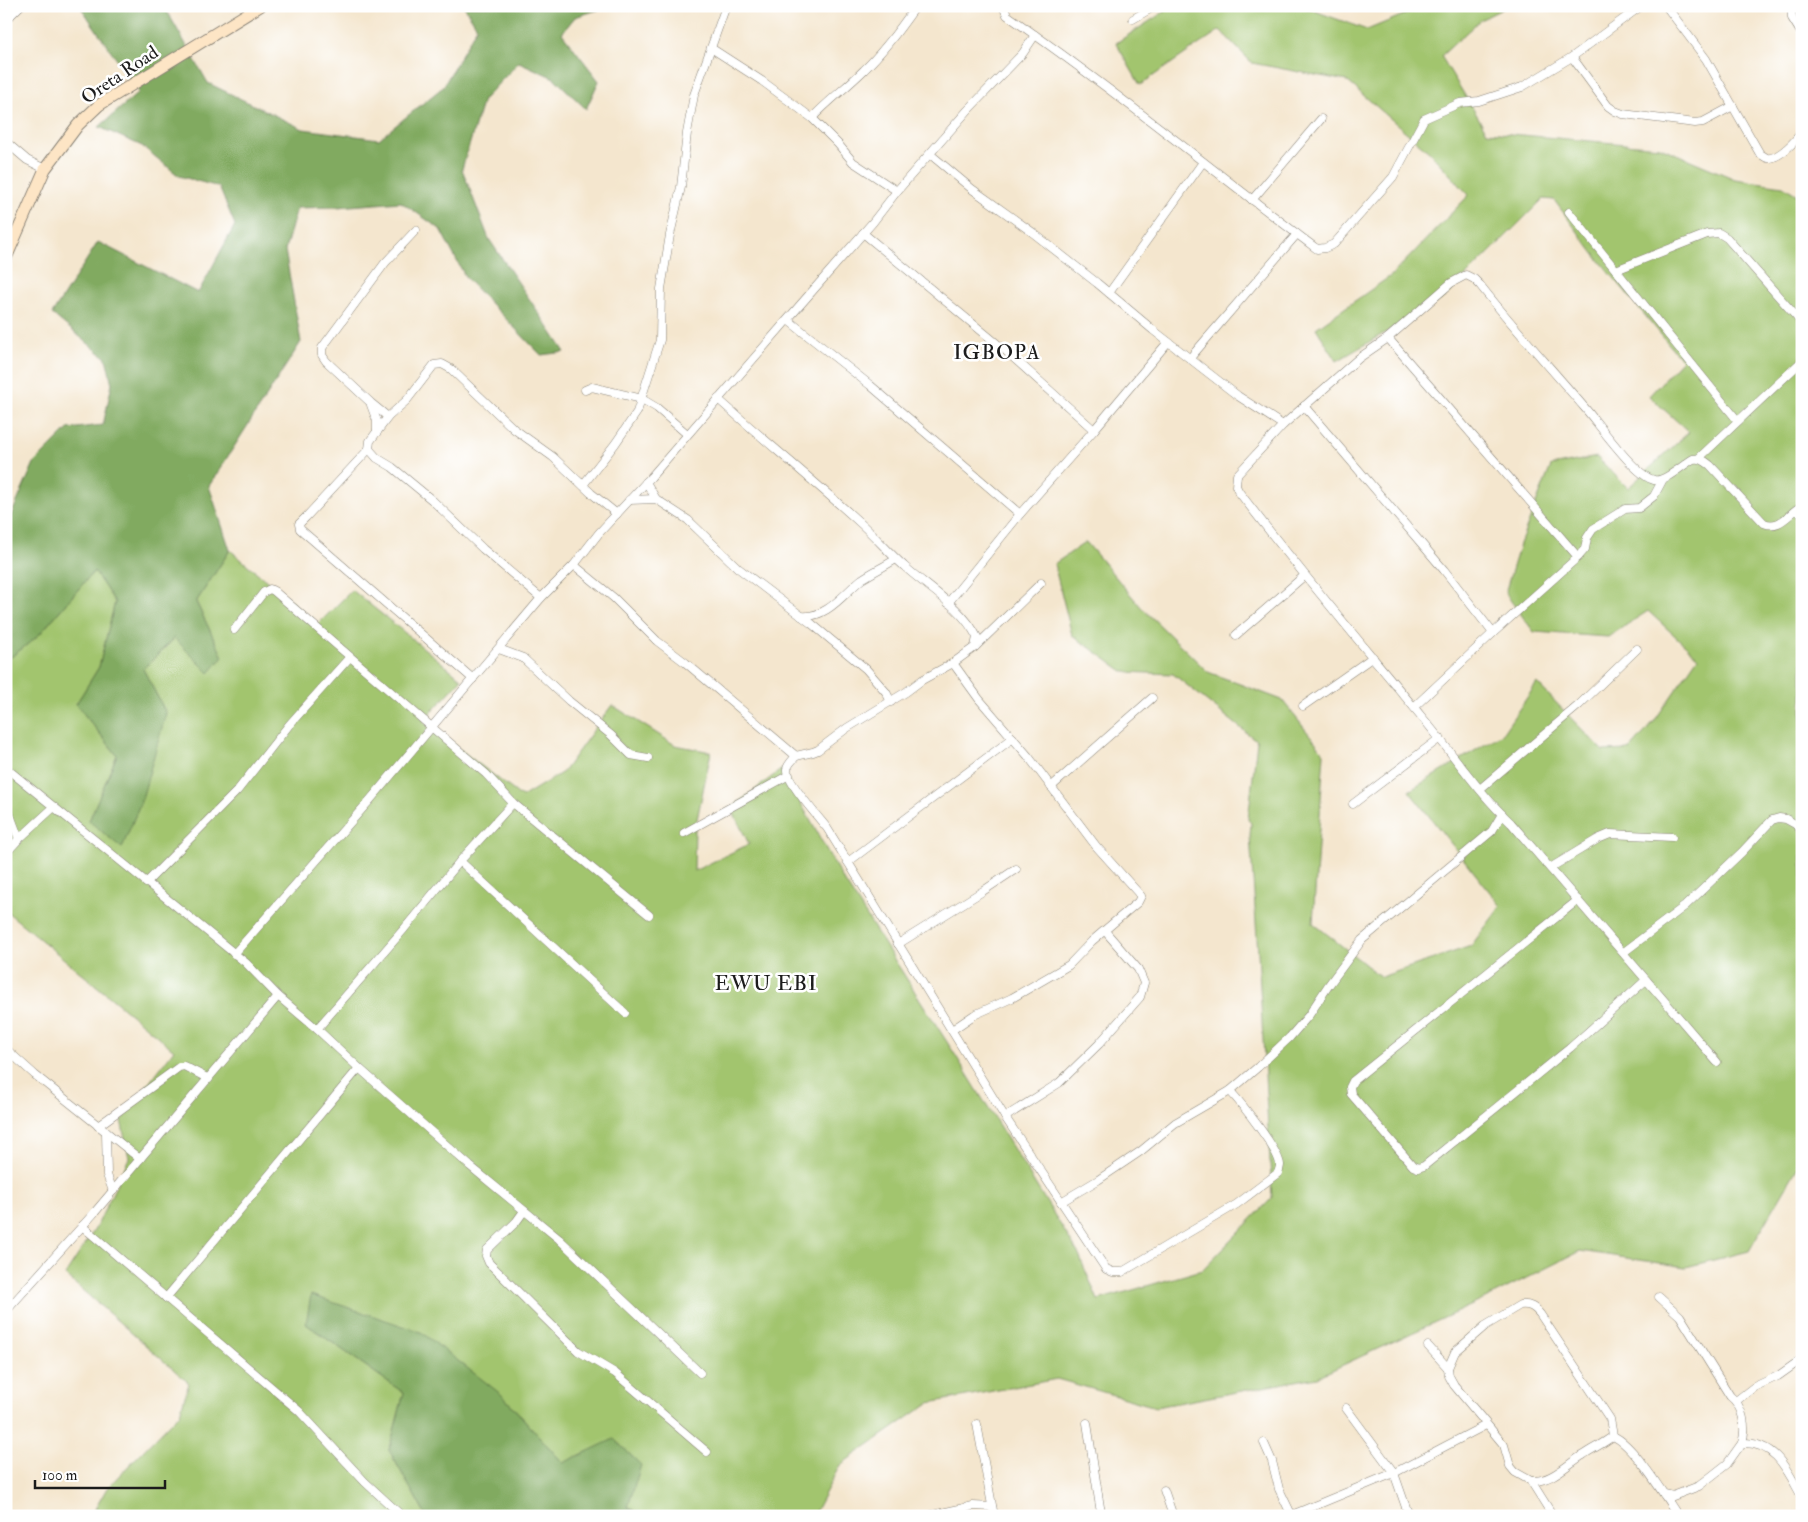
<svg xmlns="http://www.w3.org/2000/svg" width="1808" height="1522" font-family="'IM FELL Double Pica',serif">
<rect width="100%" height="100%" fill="#fff"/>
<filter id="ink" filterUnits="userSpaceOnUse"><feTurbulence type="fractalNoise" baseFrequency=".02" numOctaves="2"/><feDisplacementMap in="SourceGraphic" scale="10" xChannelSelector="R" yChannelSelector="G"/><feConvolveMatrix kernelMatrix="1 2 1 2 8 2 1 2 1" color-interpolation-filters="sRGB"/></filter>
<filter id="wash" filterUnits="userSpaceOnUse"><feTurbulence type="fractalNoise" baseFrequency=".0096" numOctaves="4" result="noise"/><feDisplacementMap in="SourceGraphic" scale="20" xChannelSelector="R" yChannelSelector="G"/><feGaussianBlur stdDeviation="1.12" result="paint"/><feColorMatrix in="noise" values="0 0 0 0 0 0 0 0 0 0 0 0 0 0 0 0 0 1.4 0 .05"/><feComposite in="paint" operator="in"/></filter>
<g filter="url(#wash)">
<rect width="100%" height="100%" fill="#f4e6ce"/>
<path fill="#a2c56e" stroke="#5f7045" d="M1173 6H1301L1367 30 1425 6H1508L1480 20 1441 56 1487 132 1660 147 1735 179 1783 186 1802 198V1160L1749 1251 1686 1267 1580 1251 1485 1299 1317 1377 1156 1407 1057 1379 929 1403 840 1465 813 1516H643L563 1463 502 1395 306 1324 404 1393 389 1450 426 1516H91L107 1488 180 1413 189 1383 65 1275 97 1226 129 1158 121 1120 174 1050 6 911V661L38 636 94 571 115 602 99 667 76 704 117 755 89 821 166 713 143 669 175 638 209 672 223 657 196 602 230 550 318 624 352 590 462 679 423 721 522 797 563 772 612 705 675 745 711 752 695 829 694 871 749 844 731 808 782 769 841 876 956 1056 1078 1253 1098 1300 1202 1270 1272 1198 1258 952 1250 836 1251 823 1248 820 1257 741 1173 674 1124 672 1072 635 1054 564 1086 542 1141 607 1208 672 1282 700 1324 753 1313 923 1381 977 1471 946 1501 906 1409 791 1502 734 1537 683 1603 751 1629 750 1653 723 1698 657 1648 611 1608 637 1534 632 1505 593 1520 544 1551 466 1597 457 1628 488 1689 432 1649 396 1682 360 1595 255 1554 200 1543 199 1444 298 1337 361 1316 328 1392 275 1469 195 1429 152 1347 81 1252 63 1220 30 1140 85 1116 43Z"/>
<g fill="#81aa61" stroke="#4e633e">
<path d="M80 6H164L208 83 303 129 379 139 443 87 477 27 464 6H610L575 17 562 33 599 81 586 109 554 78 519 62 483 100 462 169 489 239 565 352 541 355 466 278 440 229 401 202 337 207 297 208 285 250 301 342 209 486 230 550 196 602 223 657 209 673 174 638 143 669 166 713 142 799 122 848 89 821 117 755 76 704 99 667 115 602 94 571 38 636 6 661V527L34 463 68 429 103 425 112 384 106 358 52 314 98 242 198 293 235 225 219 187 179 176 142 146 99 127 139 92Z"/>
<path d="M311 1295 421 1332 502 1395 563 1463 614 1439 641 1465 628 1507 643 1516H426L389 1450 404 1393 306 1324Z"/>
</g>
</g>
<g filter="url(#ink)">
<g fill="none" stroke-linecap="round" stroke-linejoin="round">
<defs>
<g id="street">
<path d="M1666 6 1706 59 1760 154C1761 154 1766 158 1767 158 1778 160 1797 140 1802 131"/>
<path d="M1791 6 1792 18 1802 34"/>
<path d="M1133 19 1155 6"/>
<path d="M6 20 20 6"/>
<path d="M1035 35C1131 103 1222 178 1317 249L1325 248 1334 244 1393 177 1424 119 1460 103 1479 101 1522 87 1572 57 1641 6"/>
<path d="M711 48 762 81 812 118 838 144 853 162 897 191"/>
<path d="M1572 57 1608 106 1615 111 1623 114 1695 123 1703 122 1733 106"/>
<path d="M812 118C828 101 847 87 864 70 884 51 900 29 916 6"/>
<path d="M6 142 27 160 45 169"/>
<path d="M930 154 972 189 1032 232 1097 283 1153 330 1238 396 1283 425 1359 358 1388 338 1451 283 1466 275 1474 279 1480 285C1513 327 1549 366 1584 407 1598 423 1635 476 1654 480 1664 483 1684 464 1693 459 1700 458 1704 460 1710 465L1764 523C1778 529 1786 517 1797 509L1802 514"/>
<path d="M1252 200 1321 119"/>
<path d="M1569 212 1738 421"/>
<path d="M863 233 1007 352 1094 430"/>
<path d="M1616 270 1707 234 1719 233 1727 238 1802 323"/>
<path d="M1109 293 1203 162"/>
<path d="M788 320 870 385 1020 514"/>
<path d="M1388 338 1578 557"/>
<path d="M1190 358 1297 234"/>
<path d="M585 390 592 387 642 399 657 408 687 434"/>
<path d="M718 399C764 440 812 479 858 521 874 535 888 552 904 566 928 588 962 607 977 637L975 647 953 663 922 680 906 692 847 728 818 750 813 752 796 756"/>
<path d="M371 405 377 421V432"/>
<path d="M1304 406 1444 570 1493 633"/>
<path d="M388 417 371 403 326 361 322 355V348L385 263 416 230"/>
<path d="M1283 425 1237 475 1236 486 1239 492C1298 569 1360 642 1421 716 1451 751 1477 791 1511 823L1717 1062"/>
<path d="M369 449 306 517 299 524 300 529 473 679"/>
<path d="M1699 458 1802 361"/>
<path d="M646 482 656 499"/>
<path d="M583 485 615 444 637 412 660 340 661 289 670 235 681 187 687 133 694 95 726 6"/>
<path d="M629 500 656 499 688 520 738 568 812 624 866 669 886 692 891 702"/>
<path d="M574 565 614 598 657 641 686 663 796 756C793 760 788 764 787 769 785 780 819 818 827 828L1005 1117 1106 1269 1113 1272H1122L1237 1204 1278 1173C1279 1170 1280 1167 1280 1165 1279 1150 1241 1103 1230 1091"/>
<path d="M541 598 483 549 432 500 392 467 377 458 369 449 370 441 388 417 407 400 434 365 442 364 451 369 514 429 553 457 591 493 617 514"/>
<path d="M948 603 1020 514 1094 430 1168 342"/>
<path d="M801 616C827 619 844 593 862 579 873 572 885 566 896 559"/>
<path d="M234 630 264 592 270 589 274 591 486 774 513 803 649 915"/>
<path d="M1236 635 1304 576"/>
<path d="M975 647 1041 583"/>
<path d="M499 649 523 658 569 701 611 735 631 755 648 758"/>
<path d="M1303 706 1373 657"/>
<path d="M1414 707 1493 633 1578 557 1585 549 1587 538 1593 529 1625 509 1639 508 1654 496 1662 481"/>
<path d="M6 768 246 963 278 996 317 1029 359 1068 470 1166 559 1239 700 1373"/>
<path d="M1051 787 1152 698"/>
<path d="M1480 789 1579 705 1637 649"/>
<path d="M513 803 460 861 625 1013"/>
<path d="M6 804 19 839"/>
<path d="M1353 804 1440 738"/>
<path d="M684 833 789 775"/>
<path d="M6 853 19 839 54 807"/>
<path d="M848 862 1013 738"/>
<path d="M1550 868 1598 839 1610 834 1672 837"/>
<path d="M146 883 237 791 289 725 349 658"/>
<path d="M1578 900 1353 1081 1350 1087 1351 1094 1413 1166 1418 1168 1424 1166 1570 1048 1646 980"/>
<path d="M898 944 983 891 1016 869"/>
<path d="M1624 952 1685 906 1742 852 1772 820 1779 818 1786 819 1795 824 1802 831"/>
<path d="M234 954 370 800 541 598 574 565 599 533 651 477 801 304 873 222 897 191 968 110 1023 53 1035 35 1007 15 1003 6"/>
<path d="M317 1029 404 929 460 861"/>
<path d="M952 1030 974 1015 1012 998 1069 965 1092 941 1138 902 1141 896 1096 846 1028 756 979 699 953 663"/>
<path d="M6 1049 35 1075 140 1159"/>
<path d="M1005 1117 1059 1083 1099 1044 1140 997 1144 983 1138 969 1105 931"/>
<path d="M98 1126 179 1067 184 1066 209 1079"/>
<path d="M106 1132 107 1175 113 1191"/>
<path d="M1061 1202 1098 1180 1141 1151 1175 1123 1230 1091 1258 1067 1290 1037 1309 1015 1328 986 1362 940 1492 831 1502 814"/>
<path d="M524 1211 516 1222 487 1250 486 1256 489 1263 578 1351 615 1373 707 1452"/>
<path d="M82 1226 299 1411 365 1482 402 1516"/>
<path d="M1659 1297 1680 1316 1730 1396C1743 1406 1747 1427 1742 1443"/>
<path d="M166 1298 359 1068"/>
<path d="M6 1311 95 1212 278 996"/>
<path d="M1428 1346 1448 1368 1449 1376 1454 1385 1504 1445 1510 1466 1515 1472 1531 1481 1553 1516"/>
<path d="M1448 1368 1455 1352 1485 1326 1520 1305C1530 1304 1534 1307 1540 1314L1610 1419 1613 1436"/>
<path d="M1736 1401 1754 1387 1778 1376 1802 1359"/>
<path d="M1346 1408 1394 1473 1409 1516"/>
<path d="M1087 1423 1100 1507 1103 1516"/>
<path d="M977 1424 994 1516"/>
<path d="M1613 1436C1633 1444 1665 1496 1678 1516"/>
<path d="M1264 1443 1272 1461 1279 1489 1292 1516"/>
<path d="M1531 1481C1552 1482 1566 1465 1583 1455 1593 1448 1603 1444 1613 1436"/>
<path d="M1164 1490 1173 1516"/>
<path d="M1664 1494 1673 1496 1699 1486 1727 1464 1742 1443C1776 1442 1787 1470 1802 1497"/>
<path d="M1292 1515 1394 1473 1486 1425"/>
<path d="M928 1516 973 1506 992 1507"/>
</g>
<path id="secondary" d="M6 258 45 169 78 125 99 105 260 6"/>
</defs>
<use href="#street" stroke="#888175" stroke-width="9"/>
<use href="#secondary" stroke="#888175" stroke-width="13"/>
<use href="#street" stroke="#fff" stroke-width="8"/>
<use href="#secondary" stroke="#fde5c5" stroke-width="11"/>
</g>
</g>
<g text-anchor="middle" stroke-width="5" stroke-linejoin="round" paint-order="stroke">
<g font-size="19" fill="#1c1c1c" stroke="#fff">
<text transform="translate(119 74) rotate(-34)" y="7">Oreta Road</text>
</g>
<g font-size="21" letter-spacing="1" fill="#1c1c1c" stroke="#fff">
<text x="997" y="359">IGBOPA</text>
<text x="766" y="990">EWU EBI</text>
</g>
</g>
<rect width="1808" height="1522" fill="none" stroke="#fff" stroke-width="25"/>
<path d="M35 1480v8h130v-8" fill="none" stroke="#1c1c1c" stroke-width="2.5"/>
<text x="42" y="1480" font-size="15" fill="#1c1c1c" stroke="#ffffff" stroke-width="4" paint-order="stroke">100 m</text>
</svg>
